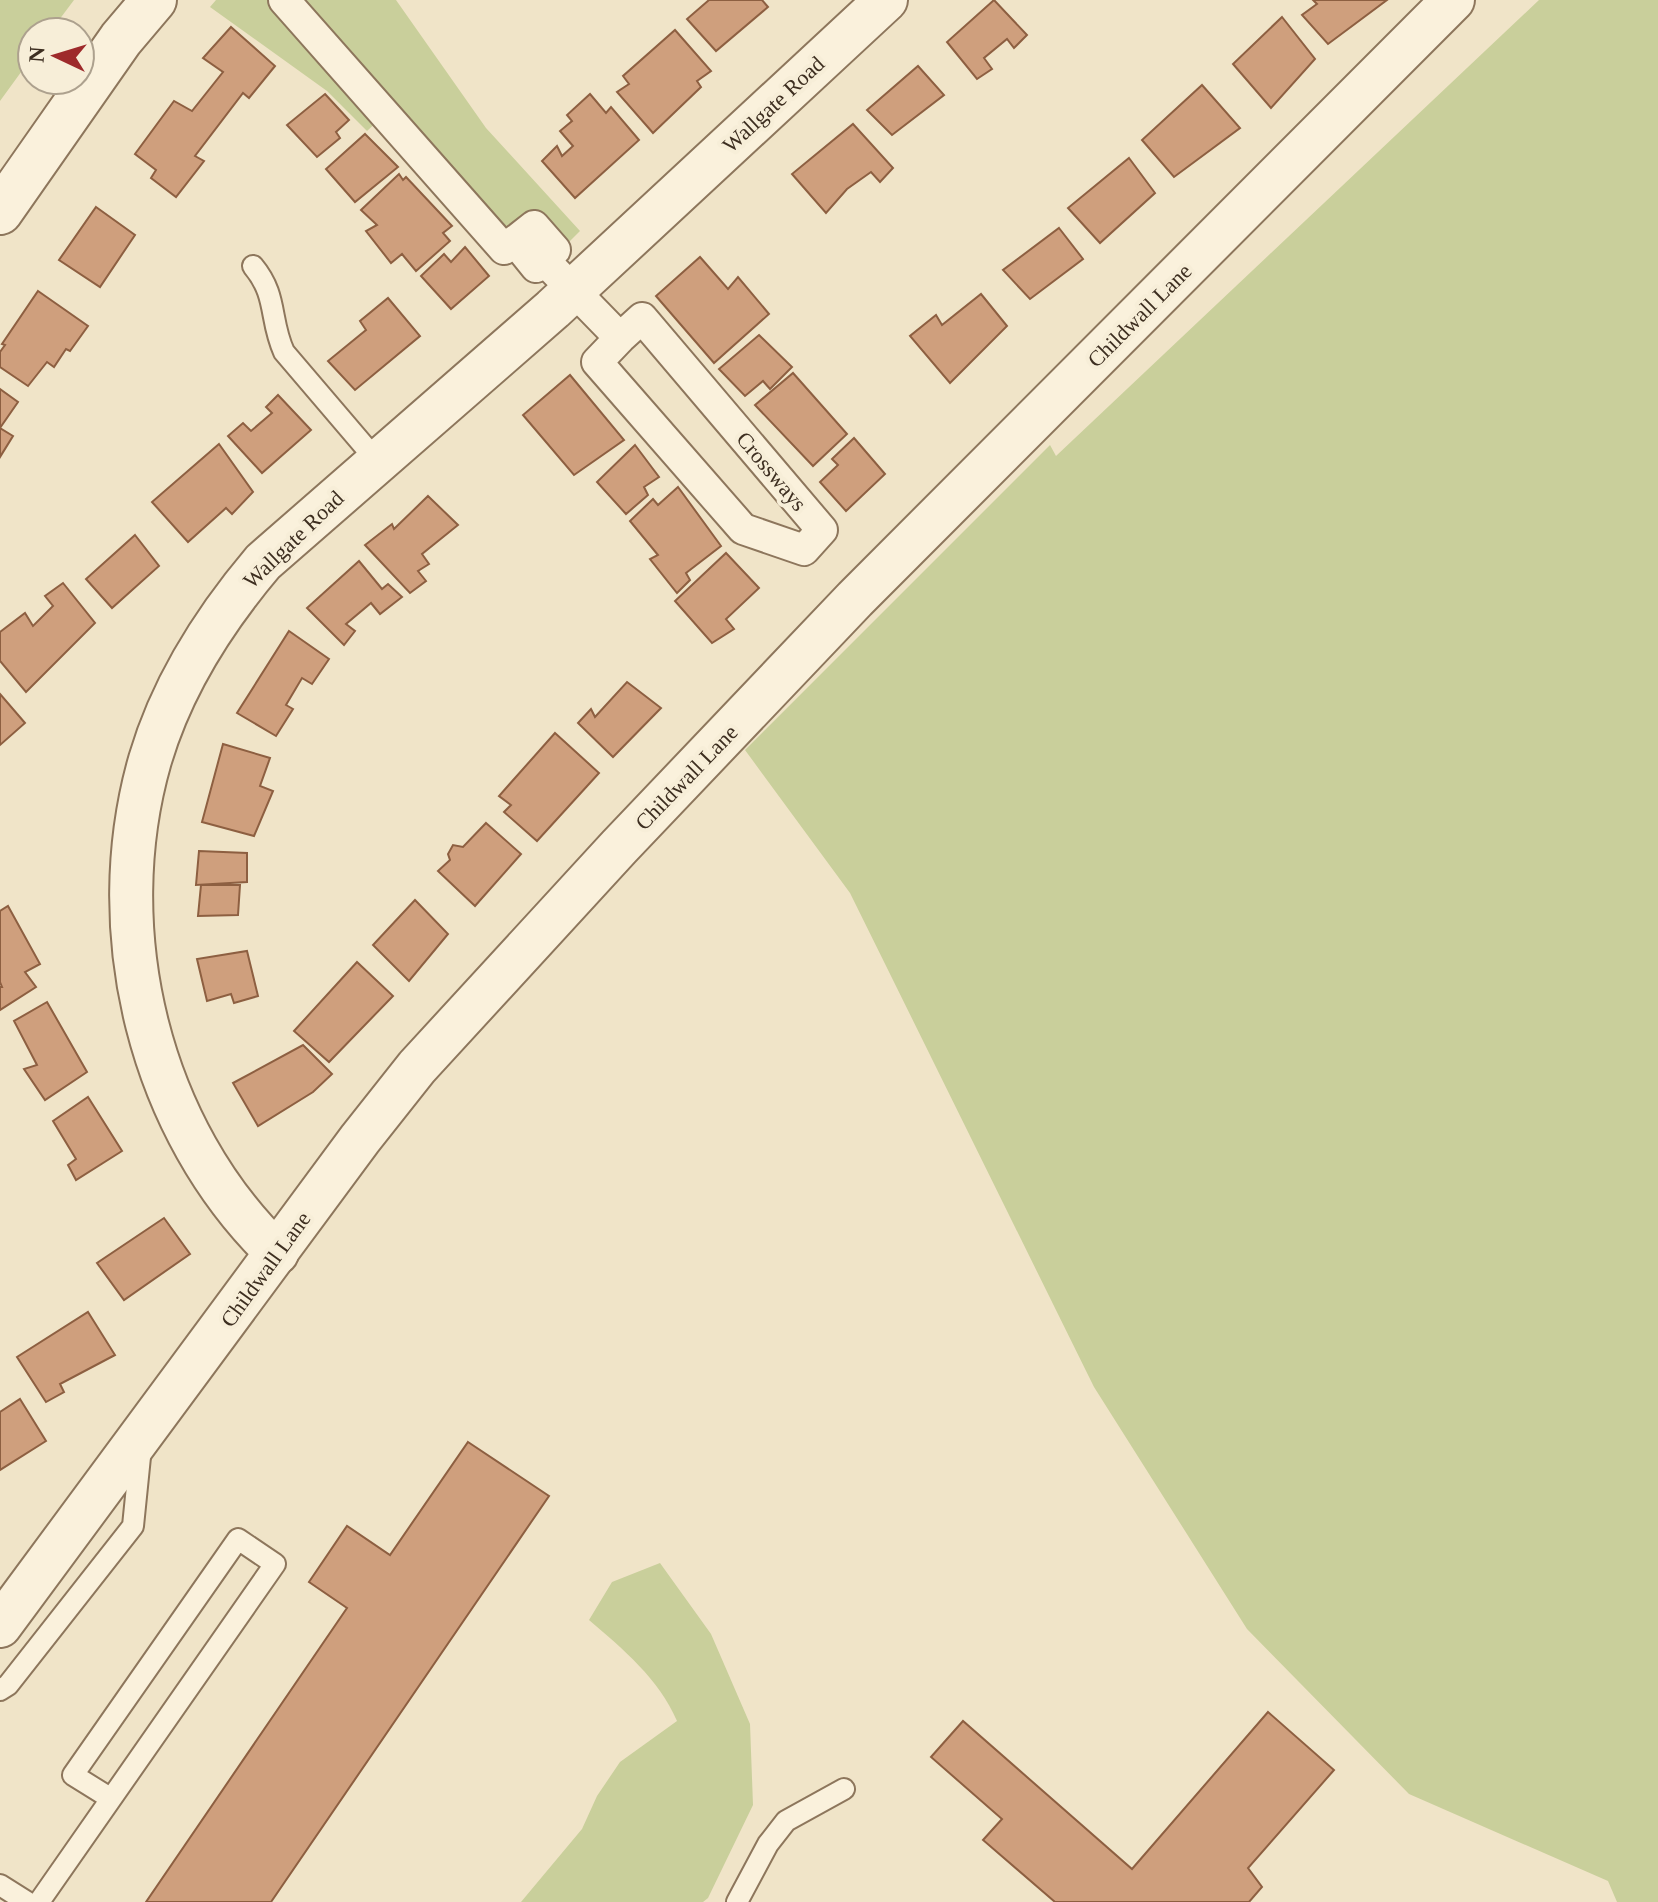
<svg xmlns="http://www.w3.org/2000/svg" width="1658" height="1902" font-family="'Times New Roman',serif">
<rect width="100%" height="100%" fill="#f0e4c8"/>
<g fill="#c9cf9b">
<path d="M0 0H74L50 32H32V57L0 101Z"/>
<path d="M216 0H396L486 128 580 231 562 249 504 259 381 118 367 131 327 91 210 7Z"/>
<path d="M1539 0H1658V1902H1617L1608 1881 1409 1794 1247 1629 1094 1387 850 893 745 750 1050 445 1056 456Z"/>
<path d="M660 1563 711 1634 750 1724 753 1805 708 1898 703 1902H521L582 1829 597 1796 620 1762 677 1721C659 1679 623 1649 589 1620L612 1582Z"/>
</g>
<g fill="#cf9f7d" stroke="#8d5f41" stroke-width="2">
<path d="M709 0H762L768 7 716 51 687 19Z"/>
<path d="M994 0 1027 35 1014 48 1007 39 984 58 992 69 977 79 947 42Z"/>
<path d="M1313 0H1387L1328 44 1302 15 1317 4Z"/>
<path d="M1282 17 1315 59 1271 108 1233 64Z"/>
<path d="M231 27 275 66 249 98 243 93 195 156 204 161 176 197 151 178 156 170 135 154 174 101 192 111 223 72 203 58Z"/>
<path d="M675 30 711 71 697 81 701 87 653 133 617 92 629 84 623 76Z"/>
<path d="M918 66 944 95 892 135 867 110Z"/>
<path d="M1202 85 1240 128 1174 177 1142 140Z"/>
<path d="M325 94 349 120 336 132 340 138 317 157 287 125Z"/>
<path d="M590 94 606 113 611 107 639 140 575 198 542 161 557 146 562 156 573 146 560 131 572 121 567 115Z"/>
<path d="M853 124 893 168 880 182 871 172 847 189 826 213 792 174Z"/>
<path d="M365 134 398 167 355 202 326 169Z"/>
<path d="M1129 158 1155 193 1100 243 1068 208Z"/>
<path d="M399 174 403 180 406 177 452 226 443 233 450 241 416 271 402 254 391 263 366 231 377 225 361 210Z"/>
<path d="M96 207 135 235 100 287 59 260Z"/>
<path d="M1059 228 1083 259 1030 299 1003 270Z"/>
<path d="M465 247 489 276 451 309 421 276 444 254 451 262Z"/>
<path d="M700 257 728 289 738 277 769 314 714 363 656 296Z"/>
<path d="M38 291 88 326 70 351 66 349 54 367 47 362 28 386 0 367V352L5 345 2 344Z"/>
<path d="M981 294 1007 326 950 383 910 336 936 315 942 325Z"/>
<path d="M388 298 420 336 355 390 328 361 366 330 360 321Z"/>
<path d="M759 335 792 367 770 389 763 381 745 396 719 369Z"/>
<path d="M793 373 847 434 813 466 755 405Z"/>
<path d="M570 375 624 440 574 475 523 415Z"/>
<path d="M0 389 18 402 0 428 13 436 0 457Z"/>
<path d="M278 395 311 430 262 473 228 436 243 423 251 431 272 413 266 407Z"/>
<path d="M854 438 885 474 846 511 820 482 838 465 832 459Z"/>
<path d="M219 444 253 492 232 514 226 508 188 542 152 502Z"/>
<path d="M635 445 659 477 644 487 648 495 626 514 597 482Z"/>
<path d="M678 487 721 546 686 573 690 580 677 593 650 559 658 555 630 521 653 499 658 505Z"/>
<path d="M428 496 458 525 422 554 429 564 418 571 426 581 410 593 365 545 392 524 394 529Z"/>
<path d="M135 535 159 566 112 608 86 579Z"/>
<path d="M726 553 759 588 726 619 734 629 712 643 675 601Z"/>
<path d="M359 561 382 589 388 584 402 597 380 614 371 603 346 624 355 631 344 645 307 608Z"/>
<path d="M63 583 95 623 26 692 0 661V632L25 613 33 626 53 606 45 596Z"/>
<path d="M289 631 329 659 312 684 302 678 286 705 293 709 276 736 237 713Z"/>
<path d="M627 682 661 708 613 757 578 723 591 709 595 717Z"/>
<path d="M0 694 25 723 0 745Z"/>
<path d="M555 733 599 773 537 841 504 812 511 805 499 796Z"/>
<path d="M223 744 270 758 260 786 273 791 254 836 202 822Z"/>
<path d="M486 823 521 854 475 906 438 871 450 860 448 854 453 845 463 847Z"/>
<path d="M199 851 247 853V882L196 885Z"/>
<path d="M201 885H240L238 915 198 916Z"/>
<path d="M415 900 448 934 409 981 373 945Z"/>
<path d="M8 906 40 964 25 972 36 987 0 1010V987H2L0 982V911Z"/>
<path d="M247 951 258 996 234 1003 231 994 207 1001 197 959Z"/>
<path d="M357 962 393 996 329 1062 294 1031Z"/>
<path d="M47 1002 87 1072 45 1100 24 1069 37 1065 14 1021Z"/>
<path d="M303 1045 332 1074 313 1092 258 1126 233 1083Z"/>
<path d="M88 1097 122 1151 76 1180 68 1165 76 1159 53 1121Z"/>
<path d="M164 1218 190 1254 124 1300 97 1263Z"/>
<path d="M88 1312 115 1355 60 1384 64 1392 46 1402 17 1357Z"/>
<path d="M20 1399 46 1441 0 1470V1412Z"/>
<path d="M468 1442 549 1496 271 1902H146L347 1608 309 1582 347 1526 390 1555Z"/>
<path d="M1268 1712 1334 1770 1248 1868 1262 1887 1249 1902H1055L983 1840 1002 1819 931 1757 963 1721 1132 1869Z"/>
</g>
<g fill="none" stroke-linecap="round" stroke-linejoin="round">
<defs>
<g id="service">
<path d="M253 266C278 296 269 319 284 352L377 461"/>
<path d="M0 1690 8 1685 133 1526 141 1447"/>
<path d="M0 1885 27 1902"/>
<path d="M39 1902 275 1564 238 1539 73 1775 110 1798"/>
<path d="M737 1902 768 1844 786 1821 844 1789"/>
</g>
<g id="pedestrian">
<path d="M284 0 504 249 515 241 536 267 544 260 620 338 642 318 822 530 804 550 743 529 597 362 620 338"/>
<path d="M515 241 534 226 555 250 544 260"/>
</g>
<g id="minor">
<path d="M277 1253C149 1130 101 930 150 760 172 685 213 621 263 562L553 309 886 0"/>
<path d="M0 1626 360 1139 417 1067 619 847 855 599 1453 0"/>
</g>
<path id="tertiary" d="M0 212 121 39 154 0"/>
</defs>
<use href="#service" stroke="#8d765c" stroke-width="24"/>
<use href="#pedestrian" stroke="#8d765c" stroke-width="34"/>
<use href="#minor" stroke="#8d765c" stroke-width="46"/>
<use href="#tertiary" stroke="#8d765c" stroke-width="48"/>
<use href="#service" stroke="#faf1dc" stroke-width="20"/>
<use href="#pedestrian" stroke="#faf1dc" stroke-width="30"/>
<use href="#minor" stroke="#faf1dc" stroke-width="42"/>
<use href="#tertiary" stroke="#faf1dc" stroke-width="44"/>
</g>
<g text-anchor="middle" stroke-width="8" stroke-linejoin="round" paint-order="stroke">
<g font-size="22" fill="#3d2e20" stroke="#f7eed8">
<text transform="translate(773 104) rotate(-43)" y="8">Wallgate Road</text>
<text transform="translate(1139 315) rotate(-45)" y="8">Childwall Lane</text>
<text transform="translate(772 471) rotate(50)" y="8">Crossways</text>
<text transform="translate(293 539) rotate(-44)" y="8">Wallgate Road</text>
<text transform="translate(686 777) rotate(-46)" y="8">Childwall Lane</text>
<text transform="translate(265 1269) rotate(-54)" y="8">Childwall Lane</text>
</g>
</g>
<g transform="translate(56 56) rotate(274)"><circle r="38" fill="#f7eed8" stroke="#ada18e" stroke-width="2"/>
<path d="M0-6L14 30L0 20L-14 30Z" fill="#9e2a2b"/>
<text y="-12" font-size="22" font-weight="bold" text-anchor="middle" fill="#3d2e20">N</text>
</g>
</svg>
